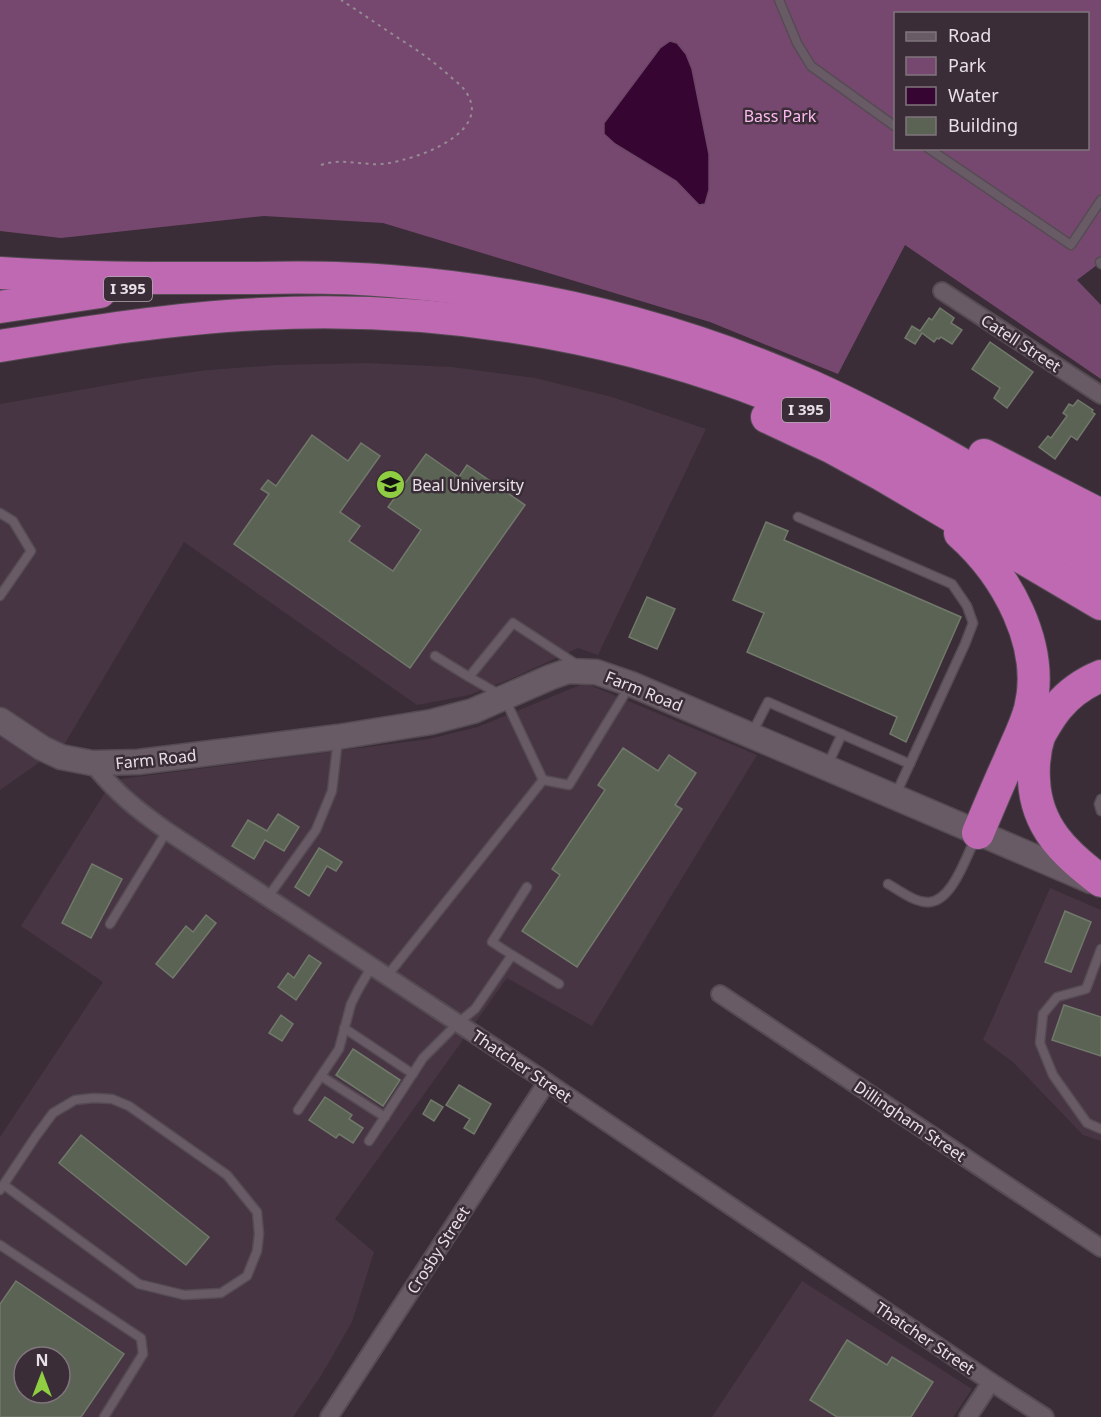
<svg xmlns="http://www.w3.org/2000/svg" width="1101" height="1417" font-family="'Noto Sans',sans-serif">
<rect width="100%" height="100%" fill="#3a2d37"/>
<g fill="#473543" fill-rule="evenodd">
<path d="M366 363 452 367 535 378 612 397 706 429 598 655 578 648 513 678 469 695 417 705 184 542 64 745 0 790V404L142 379 208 370 277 365Z"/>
<path d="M585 683 757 755 592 1026 507 978 335 1219 374 1252 352 1322 322 1374 293 1417H0V1137L103 982 21 926 113 780 429 739 478 727ZM24 1357H60V1393H24Z"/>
<path d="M1050 888 1101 910V1141L1083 1135 1013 1062 983 1040Z"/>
<path d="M802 1281 972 1389 953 1417H712Z"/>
</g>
<path fill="#77486f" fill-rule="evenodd" d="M0 0H1101V262L1077 280 1101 305V379L905 245 838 374 710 322 383 223 264 216 61 238 0 231ZM896 14H1088V148H896Z"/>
<path fill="#370531" stroke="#6c4768" stroke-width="1.5" d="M670 41 677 43 686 54 692 69 709 154V190L705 204 699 205 676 181 615 144 604 134V123L660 48Z"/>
<g fill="#5b6355" stroke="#71796a" stroke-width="1.5" fill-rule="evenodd">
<path d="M940 308 954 318 951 323 962 330 952 344 941 337 939 339 937 338 934 342 922 333 915 344 905 338 912 326 920 331 929 318 932 320Z"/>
<path d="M990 342 1033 372 1007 408 994 398 1000 388 972 369Z"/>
<path d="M1078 400 1093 410 1092 412 1095 414 1077 440 1071 436 1055 459 1039 447 1048 436 1051 438 1067 416 1063 413 1069 404 1073 406Z"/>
<path d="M312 435 348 461 361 443 380 456 340 512 360 526 349 541 393 571 421 530 388 507 426 454 459 477 467 465 525 505 410 668 234 544 269 494 261 489 268 480 276 486Z"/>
<path d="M766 522 788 531 784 540 961 617 906 742 890 734 897 717 747 652 764 613 733 600Z"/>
<path d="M647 597 675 609 657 649 629 637Z"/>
<path d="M623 748 658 771 669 755 696 773 675 805 682 809 577 967 522 931 560 875 552 869 605 790 598 785Z"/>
<path d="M278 814 299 827 284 851 265 840 254 859 232 846 248 820 267 831Z"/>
<path d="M319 848 342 862 336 871 327 866 309 896 295 887Z"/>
<path d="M92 864 122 879 91 938 62 923Z"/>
<path d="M1065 911 1091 922 1071 972 1045 962Z"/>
<path d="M206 915 216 923 173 978 156 964 186 926 193 932Z"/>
<path d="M309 955 321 963 296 1000 278 987 288 973 294 978Z"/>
<path d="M1064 1005 1101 1017V1056L1052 1040Z"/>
<path d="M281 1015 293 1024 282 1041 269 1033Z"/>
<path d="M353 1049 400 1080 383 1106 336 1075Z"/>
<path d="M459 1085 491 1104 474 1134 464 1128 470 1119 446 1105Z"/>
<path d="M325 1097 352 1115 349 1119 363 1128 353 1143 339 1134 336 1138 309 1120Z"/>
<path d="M431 1100 443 1107 434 1121 423 1114Z"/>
<path d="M81 1135 209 1237 186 1265 59 1163Z"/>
<path d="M16 1281 124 1354 81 1417H0V1304ZM24 1357H60V1393H24Z"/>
<path d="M847 1340 887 1365 892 1357 933 1382 911 1417H837L810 1400Z"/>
</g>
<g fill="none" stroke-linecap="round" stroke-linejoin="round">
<defs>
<g id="lane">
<path d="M779 0 797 43 811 66 896 127"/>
<path d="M928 148 1071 245 1101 200"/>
<path d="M1100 262 1101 264"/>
<path d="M0 513 13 521 31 551 0 596"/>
<path d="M798 517 952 584 967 606 973 623 965 644 895 796"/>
<path d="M435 656 469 677"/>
<path d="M751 735 768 702 910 764"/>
<path d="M827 766 842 734"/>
<path d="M543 780 569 785 629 687"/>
<path d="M1101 799 1099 804 1101 811"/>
<path d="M888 884C900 891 913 901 926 902 951 905 966 857 975 839"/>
<path d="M268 897 316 830 332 791 338 739"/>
<path d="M110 924 167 831"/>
<path d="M1101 949 1086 989 1057 997 1043 1014 1040 1043 1053 1075 1087 1123 1101 1129"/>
<path d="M512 955 492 942 527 887"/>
<path d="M387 976 543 780 504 697 469 677 513 623 576 664"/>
<path d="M344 1028 413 1074"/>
<path d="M321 1076 385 1117"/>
<path d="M298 1110 339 1049 351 1004 358 990 372 966"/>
<path d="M369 1141 423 1058 458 1023 475 1009 512 955 559 984"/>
<path d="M0 1190 36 1136 53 1113 75 1100 94 1098 112 1099 129 1106 227 1175 257 1212 259 1234 257 1251 247 1276 221 1293 184 1295 139 1284 4 1185"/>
<path d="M0 1245 141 1338 143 1354 104 1417"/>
</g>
<g id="street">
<path d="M942 291 1101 395"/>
<path d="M92 763C116 793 136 809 167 831L547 1082 991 1382 1045 1417"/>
<path d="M720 994 1101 1248"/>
<path d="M329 1417 547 1082"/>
<path d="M968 1417 991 1382"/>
</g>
<path id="secondary" d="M0 720 42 748 61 757 92 763 138 762 338 737 431 722 473 711 551 677 568 671 596 672 631 684 1091 881"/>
<g id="highway">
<path d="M0 273C85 279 171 278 256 278 301 277 345 277 390 281 535 292 677 327 811 386 911 431 1006 490 1101 546"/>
<path d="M0 307 100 292"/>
<path d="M0 346C86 332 173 318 260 314 451 304 647 339 822 417 919 460 1010 519 1101 574"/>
<path d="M767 417 831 447 882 475 1101 604"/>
<path d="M984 455 1101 515"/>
<path d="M960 533C1006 574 1046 645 1030 709 1025 727 1016 744 1009 761 998 785 988 809 978 833"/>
<path d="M1040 733C1035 748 1033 764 1034 780 1036 827 1065 854 1101 881"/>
<path d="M1030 753C1048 718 1062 692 1101 676"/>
</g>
</defs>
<use href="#lane" stroke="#554b53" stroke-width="11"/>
<use href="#street" stroke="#554b53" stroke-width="20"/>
<use href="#secondary" stroke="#554b53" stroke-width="27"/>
<use href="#highway" stroke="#554b53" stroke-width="34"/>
<path stroke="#958b93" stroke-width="2" stroke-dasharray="3 4.5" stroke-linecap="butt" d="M321 165C338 159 353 163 371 164 381 165 392 163 402 160 429 154 491 129 466 92 463 87 458 83 453 79 438 65 423 54 406 43 384 29 363 14 341 0"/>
<use href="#lane" stroke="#695b66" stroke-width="8"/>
<use href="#street" stroke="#695b66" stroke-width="16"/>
<use href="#secondary" stroke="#695b66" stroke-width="24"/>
<use href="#highway" stroke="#be69b1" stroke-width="32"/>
</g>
<defs>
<symbol id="university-disc" viewBox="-11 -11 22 22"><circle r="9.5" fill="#8fcd42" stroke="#3a2d37"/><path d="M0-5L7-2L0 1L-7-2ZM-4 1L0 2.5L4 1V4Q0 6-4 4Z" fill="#111"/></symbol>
</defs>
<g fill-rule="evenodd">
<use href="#university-disc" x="374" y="468" width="33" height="33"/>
</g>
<g text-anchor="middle" stroke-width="5" stroke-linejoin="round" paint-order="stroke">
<g fill="#3a2d37" stroke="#b4aab2" stroke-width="1.5">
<rect x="104" y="277" width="48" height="24" rx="4.5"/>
<rect x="782" y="398" width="48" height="24" rx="4.5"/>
</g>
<g font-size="15" font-weight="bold" fill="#e8e0e7">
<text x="128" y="294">I 395</text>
<text x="806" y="415">I 395</text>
</g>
<g font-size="16" fill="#fdbcf1" stroke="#3a2d37">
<text x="780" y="122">Bass Park</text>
</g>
<g font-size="16" fill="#e8e0e7" stroke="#3a2d37">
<text transform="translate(1021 343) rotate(33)" y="6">Catell Street</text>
<text transform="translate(644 691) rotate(22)" y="6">Farm Road</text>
<text transform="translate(156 759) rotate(-6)" y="6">Farm Road</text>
<text transform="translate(522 1066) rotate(34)" y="6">Thatcher Street</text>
<text transform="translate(910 1121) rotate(34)" y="6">Dillingham Street</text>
<text transform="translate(438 1250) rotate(-57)" y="6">Crosby Street</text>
<text transform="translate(925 1338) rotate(34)" y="6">Thatcher Street</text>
</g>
<g font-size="16" fill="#e8e0e7" stroke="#3a2d37" text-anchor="start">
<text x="412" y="491">Beal University</text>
</g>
</g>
<rect x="894" y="12" width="195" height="138" fill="#3a2d37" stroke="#80757d" stroke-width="1.5"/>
<rect x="906" y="32" width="30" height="9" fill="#695b66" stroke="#80757d" stroke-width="1.5"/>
<text x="948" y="42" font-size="18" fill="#e8e0e7">Road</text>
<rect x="906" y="57" width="30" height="18" fill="#77486f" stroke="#80757d" stroke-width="1.5"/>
<text x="948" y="72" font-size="18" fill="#e8e0e7">Park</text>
<rect x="906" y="87" width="30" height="18" fill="#370531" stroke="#80757d" stroke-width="1.5"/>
<text x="948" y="102" font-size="18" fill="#e8e0e7">Water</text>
<rect x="906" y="117" width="30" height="18" fill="#5b6355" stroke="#80757d" stroke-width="1.5"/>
<text x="948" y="132" font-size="18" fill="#e8e0e7">Building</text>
<g transform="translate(42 1375)"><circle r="28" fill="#3a2d37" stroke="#80757d" stroke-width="1.5"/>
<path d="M0-4.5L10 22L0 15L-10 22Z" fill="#8fcd42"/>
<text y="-9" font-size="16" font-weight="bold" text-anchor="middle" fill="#e8e0e7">N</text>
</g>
</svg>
